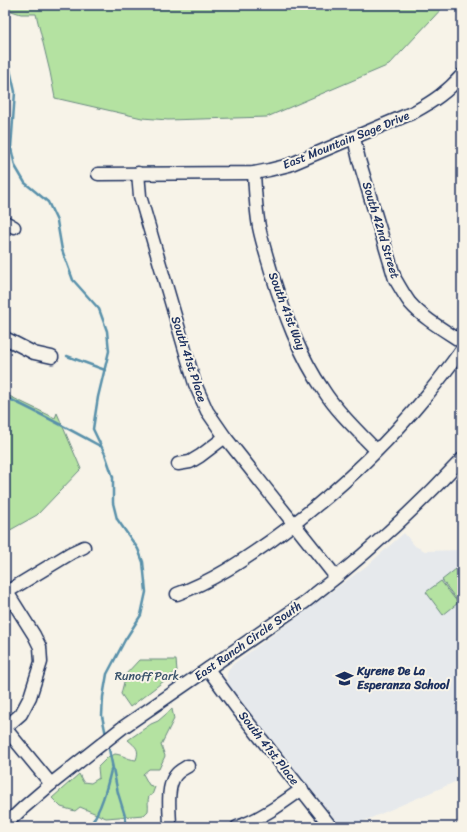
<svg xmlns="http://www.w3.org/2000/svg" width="467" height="832" font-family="Sriracha,sans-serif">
<rect width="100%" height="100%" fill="#f7f3e8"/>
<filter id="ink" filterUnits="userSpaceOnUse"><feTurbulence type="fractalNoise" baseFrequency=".025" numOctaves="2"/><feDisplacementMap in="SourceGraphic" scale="8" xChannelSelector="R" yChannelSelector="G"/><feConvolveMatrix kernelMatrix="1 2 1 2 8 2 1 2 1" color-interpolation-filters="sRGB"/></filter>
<g filter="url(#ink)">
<path fill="#e6e9ec" d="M404 533 415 546 425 551 462 550V779L350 827H341L228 684 227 681V674L229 669 232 665 369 564Z"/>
<g fill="#b4e2a1" stroke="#688880">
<path d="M5 5H445L389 65 267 117 168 120 142 118 55 98 50 72 36 14H21L5 9Z"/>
<path d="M5 394 55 418 57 413 81 469 37 515 5 533Z"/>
<path d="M456 569 462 576V601L459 603 442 580Z"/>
<path d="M441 581 458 603 443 615 426 592Z"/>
<path d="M139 660H176L177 671 130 707 121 694 126 674Z"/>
<path d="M172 709 174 719 161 745 165 756 159 769H149L143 774 149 785 155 787 152 795 149 796C147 801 149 806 148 811L144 815 106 818 80 807 75 811 61 807 52 798 79 774 83 782 91 783 99 778 98 767 107 758 115 754C124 755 126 759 136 760 140 749 136 747 128 740L151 724 158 721Z"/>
</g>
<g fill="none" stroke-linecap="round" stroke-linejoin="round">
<g stroke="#5890aa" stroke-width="2.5">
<path d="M5 58 9 65 15 92 11 148 15 166 25 183 48 202 57 221 62 250 73 280 99 309 107 331 109 351 98 397 93 429 105 454 113 477V503L117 519 138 549 143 562 146 592 141 615 125 640 107 674 103 697 102 716 106 735"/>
<path d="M67 356 105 370"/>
<path d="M5 397C38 412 69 429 100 446"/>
<path d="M108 744 118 793 125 816 126 827"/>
<path d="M89 827C102 809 107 787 112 766"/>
</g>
<defs>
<g id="minor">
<path d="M354 138 359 160 395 279C400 287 404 295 410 303 424 319 444 330 462 342"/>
<path d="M138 173 140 196 195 384 207 411 225 437 336 577"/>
<path d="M254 173C255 191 256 209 259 227 262 242 267 257 271 271 284 313 299 355 324 391 338 413 358 431 376 450"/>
<path d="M98 174 254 173 269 170 289 165 414 112C434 101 447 92 462 75"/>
<path d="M5 222 14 227"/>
<path d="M5 338 34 353 52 357"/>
<path d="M178 464 190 462 200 456 225 437"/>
<path d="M5 593 71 553 84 547"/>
<path d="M177 594C211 582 242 561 272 540 329 499 382 450 427 395 439 380 451 365 462 349"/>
<path d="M208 669 236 707 331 827"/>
<path d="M5 728 21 714 30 697 41 662 40 647 34 635 7 592"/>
<path d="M5 728 51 784"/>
<path d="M5 825 23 808 51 784 122 728 305 602C362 558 414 511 462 459"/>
<path d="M170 827C170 813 166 788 175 776 178 771 183 769 188 766"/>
<path d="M237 827C261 819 281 804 302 789"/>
</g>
</defs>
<use href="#minor" stroke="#1b2f5e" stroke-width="15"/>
<use href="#minor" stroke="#f7f3e8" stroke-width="12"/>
</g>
</g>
<defs>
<symbol id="school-bare" viewBox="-9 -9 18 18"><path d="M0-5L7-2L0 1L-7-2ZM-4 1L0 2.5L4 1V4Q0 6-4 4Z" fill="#1b2f5e" stroke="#f7f3e8" stroke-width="2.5" paint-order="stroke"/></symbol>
</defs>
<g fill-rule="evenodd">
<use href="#school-bare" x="332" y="666" width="25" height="25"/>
</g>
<g text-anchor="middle" stroke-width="4" stroke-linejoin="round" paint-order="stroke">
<g font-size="12" fill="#1b2f5e" stroke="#f7f3e8">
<text transform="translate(346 140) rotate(-22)" y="4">East Mountain Sage Drive</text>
<text transform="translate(381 230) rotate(73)" y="4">South 42nd Street</text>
<text transform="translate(287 311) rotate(69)" y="4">South 41st Way</text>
<text transform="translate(189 359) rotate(72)" y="4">South 41st Place</text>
<text transform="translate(248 641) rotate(-35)" y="4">East Ranch Circle South</text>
<text transform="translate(269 748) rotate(52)" y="4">South 41st Place</text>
</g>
<g font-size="12" font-weight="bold" fill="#1b2f5e" stroke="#f7f3e8" text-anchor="start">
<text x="357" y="675">Kyrene De La<tspan x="357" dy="14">Esperanza School</tspan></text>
</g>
<g font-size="12" fill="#3a536b" stroke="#f7f3e8">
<text x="147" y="680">Runoff Park</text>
</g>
</g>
<rect width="467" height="832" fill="none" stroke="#f7f3e8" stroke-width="20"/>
<rect x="10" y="10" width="447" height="812" fill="none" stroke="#1b2f5e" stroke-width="1.5" filter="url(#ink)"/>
</svg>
